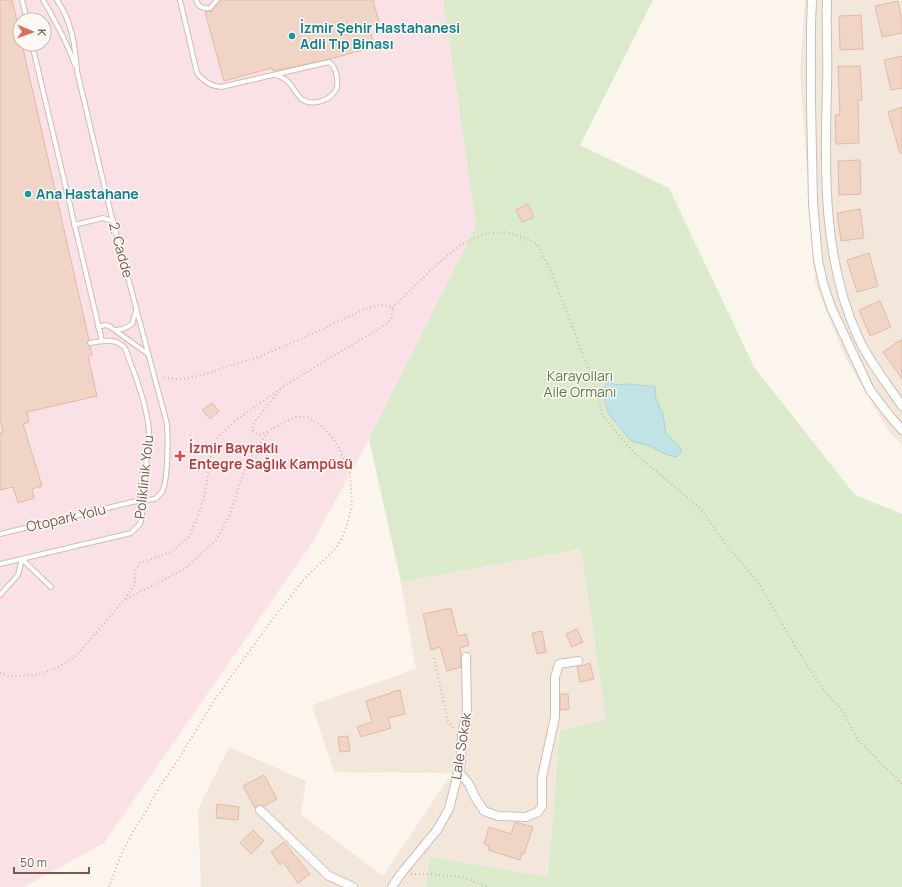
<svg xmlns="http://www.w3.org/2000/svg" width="902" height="887" font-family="Manrope,sans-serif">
<rect width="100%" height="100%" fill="#fcf5ed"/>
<g fill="#f3e7dc">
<path d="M805 0H902V445L890 433 846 359 815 283 800 72Z"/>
<path d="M581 549 606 720 560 732 548 877 430 857 426 887H201L198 809 229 747 306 781 301 814 383 876 452 773 334 772 312 705 416 669 401 582Z"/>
</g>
<path fill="#f9e1e6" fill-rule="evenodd" d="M0 0H443L476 226 369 439 314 540 104 843 24 887H0ZM20 20H44V44H20Z"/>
<path fill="#daeacb" d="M443 0H653L580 145 669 188 754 367 855 495 902 514V887H426L430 857 548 877 560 731 606 720 581 549 401 582 369 439 476 226Z"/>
<path fill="#c2e3e5" stroke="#a8d3d7" d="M607 380 615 385 630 384 655 387 656 399 663 415 666 433 681 448V453L676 457 665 454 650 446 631 441 608 413 603 393Z"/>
<g fill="#f0d4c6" stroke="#e2b9a7">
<path d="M0 0H12L20 34V44H22L89 340 87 344 90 346 92 355 88 356 97 396 27 412 29 422 23 424 42 486 32 489 34 498 18 503 13 487 0 490V433L3 432 0 420Z"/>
<path d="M220 0H373L379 23 369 26 374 47 330 59 273 71 272 68 224 81 205 12 212 11Z"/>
<path d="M898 1 902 21V33L882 37 875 6Z"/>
<path d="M861 15 863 49 840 50 839 16Z"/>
<path d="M902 56V88L891 90 884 60Z"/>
<path d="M838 66H860L862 100H858L859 143 836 144 835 115H840Z"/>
<path d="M902 107V153H900L888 112Z"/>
<path d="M860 160 861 194 839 195 838 161Z"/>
<path d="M528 204 534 217 522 222 516 210Z"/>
<path d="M860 209 864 238 841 241 837 213Z"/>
<path d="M869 253 878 286 857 292 847 260Z"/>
<path d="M880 301 891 327 870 336 859 310Z"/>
<path d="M902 339V379L883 352Z"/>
<path d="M212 403 219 411 210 419 202 410Z"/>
<path d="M451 608 458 636 466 634 469 645 460 648 461 654V667L447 671 440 647 431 650 423 614Z"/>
<path d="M577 629 583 642 572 647 566 634Z"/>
<path d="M542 631 546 652 537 654 532 633Z"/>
<path d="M590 663 594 679 580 682 577 667Z"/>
<path d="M400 690 405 714 388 718 391 728 361 737 357 727 372 722 366 701 391 693V692Z"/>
<path d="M560 694H568L569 709 560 710Z"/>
<path d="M348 736 350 751 340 752 338 737Z"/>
<path d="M264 775 277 799 264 806 258 805 255 808 243 786Z"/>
<path d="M217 804 239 807 238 820 216 818Z"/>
<path d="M515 822 533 827 524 854 522 853 520 860 488 850 489 846 484 844 489 827 511 834Z"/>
<path d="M253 830 264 841 251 854 240 843Z"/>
<path d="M284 842 310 874 298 883 283 862 280 865 271 852Z"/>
</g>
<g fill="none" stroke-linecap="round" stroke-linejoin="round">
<defs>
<g id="service">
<path d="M22 0 27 20"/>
<path d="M43 0C56 22 66 40 75 65"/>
<path d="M57 0C72 22 75 45 77 71L111 214 167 424C168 440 168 476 163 490 161 494 158 496 155 499"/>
<path d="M180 0 197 73C204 81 210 86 221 87L329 62C335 66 336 72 337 78 338 86 337 90 332 95 328 99 323 101 318 102 292 106 299 81 276 75"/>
<path d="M196 0C198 7 203 9 210 8L217 0"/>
<path d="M32 44 102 341"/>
<path d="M74 225 103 218 113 221"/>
<path d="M98 327 105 325 109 326 148 354"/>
<path d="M116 330 123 329 132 324 136 311"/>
<path d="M0 534 132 502"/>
<path d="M0 564 131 533 140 524 142 515 149 431C147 405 134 372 125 348 115 337 102 341 90 343"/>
<path d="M0 595 18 575 22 559 51 587"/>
</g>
<g id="minor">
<path d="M812 0 811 24V104L813 203 818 260 823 283 831 307 870 390 889 415 902 430"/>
<path d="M827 0C826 28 828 57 827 85 825 170 822 258 858 337 868 360 888 385 902 406"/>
<path d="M459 772 469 784 475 797 484 811 498 816 526 817 538 812 542 806V777L555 717V677L559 664 578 661"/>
<path d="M260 810 329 876 353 887"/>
<path d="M392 887 400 875 437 830 449 809 461 762 462 734 467 712 466 657"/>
</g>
</defs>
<use href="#service" stroke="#cebdb2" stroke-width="6"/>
<use href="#minor" stroke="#cebdb2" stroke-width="10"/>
<g stroke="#d6b7a8" stroke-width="2" stroke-dasharray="1 3" stroke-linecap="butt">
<path d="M392 308 435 266 462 244 484 234 506 232 525 238 537 244 550 269 597 391 603 416 633 452 700 508 722 539 759 584 798 651 822 688 843 711 857 739 902 784"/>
<path d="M126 599 186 568 217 539 229 516 244 472 256 448 270 430"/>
<path d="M434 658 448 721 454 729"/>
<path d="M0 673 10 676 36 675 59 667 77 655 124 600 135 584V571L140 563 171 552 189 537 200 511 204 497 212 449 218 436 239 418 280 389"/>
<path d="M411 874H427L463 877 488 887"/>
<path d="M109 887 121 855 134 830 145 813 154 796 181 755 215 699 275 616 305 578 336 548 343 536 348 521 352 504 350 473 339 448 333 438 323 427 307 417H295L262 434H257L252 430 254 423 282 387 380 328C389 322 394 319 392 308 384 303 376 306 368 308 336 322 303 339 270 352 258 358 245 361 232 365 210 372 184 385 161 376"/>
</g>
<use href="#service" stroke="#fff" stroke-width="4"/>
<use href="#minor" stroke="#fff" stroke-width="8"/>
<defs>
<path id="service-bridge" d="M132 502 155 499"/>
</defs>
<use href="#service-bridge" stroke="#cebdb2" stroke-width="6" stroke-linecap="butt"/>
<use href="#service-bridge" stroke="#fff" stroke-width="4"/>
</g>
<g fill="#0f9aa8" stroke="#fef9f4" stroke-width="1.5">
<circle cx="292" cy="36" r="4"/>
<circle cx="28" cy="194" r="4"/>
</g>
<path fill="#e0444e" stroke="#fef9f4" stroke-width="1.5" d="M178 450h4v4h4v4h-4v4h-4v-4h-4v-4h4z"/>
<g text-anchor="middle" stroke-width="3" stroke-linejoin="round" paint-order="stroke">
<g font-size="14" font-weight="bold" fill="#0d838f" stroke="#fef9f4" text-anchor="start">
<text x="300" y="33">İzmir Şehir Hastahanesi<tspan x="300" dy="16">Adli Tıp Binası</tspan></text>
<text x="36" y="199">Ana Hastahane</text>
</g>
<g font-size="14" fill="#775b50" stroke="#fef9f4">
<text transform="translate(121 250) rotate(75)" y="5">2. Cadde</text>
<text transform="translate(144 477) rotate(-84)" y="5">Poliklinik Yolu</text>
<text transform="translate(66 518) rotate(-13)" y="5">Otopark Yolu</text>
<text transform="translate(461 746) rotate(-81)" y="5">Lale Sokak</text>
</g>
<g font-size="14" fill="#5b7c48" stroke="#fef9f4">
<text x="580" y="381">Karayolları<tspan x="580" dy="16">Aile Ormanı</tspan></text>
</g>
<g font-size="14" font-weight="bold" fill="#be3a42" stroke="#fef9f4" text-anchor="start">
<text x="189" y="453">İzmir Bayraklı<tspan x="189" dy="16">Entegre Sağlık Kampüsü</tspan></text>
</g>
</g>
<g transform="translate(32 32) rotate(92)"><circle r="19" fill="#fef9f4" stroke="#c8bab2"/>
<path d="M0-3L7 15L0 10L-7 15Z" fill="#dd6e5b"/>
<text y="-6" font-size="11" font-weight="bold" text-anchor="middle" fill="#775b50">K</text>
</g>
<path d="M14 867v6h75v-6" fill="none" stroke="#775b50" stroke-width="2"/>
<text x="20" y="867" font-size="12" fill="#775b50" stroke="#fef9f4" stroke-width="3" paint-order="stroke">50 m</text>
</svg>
